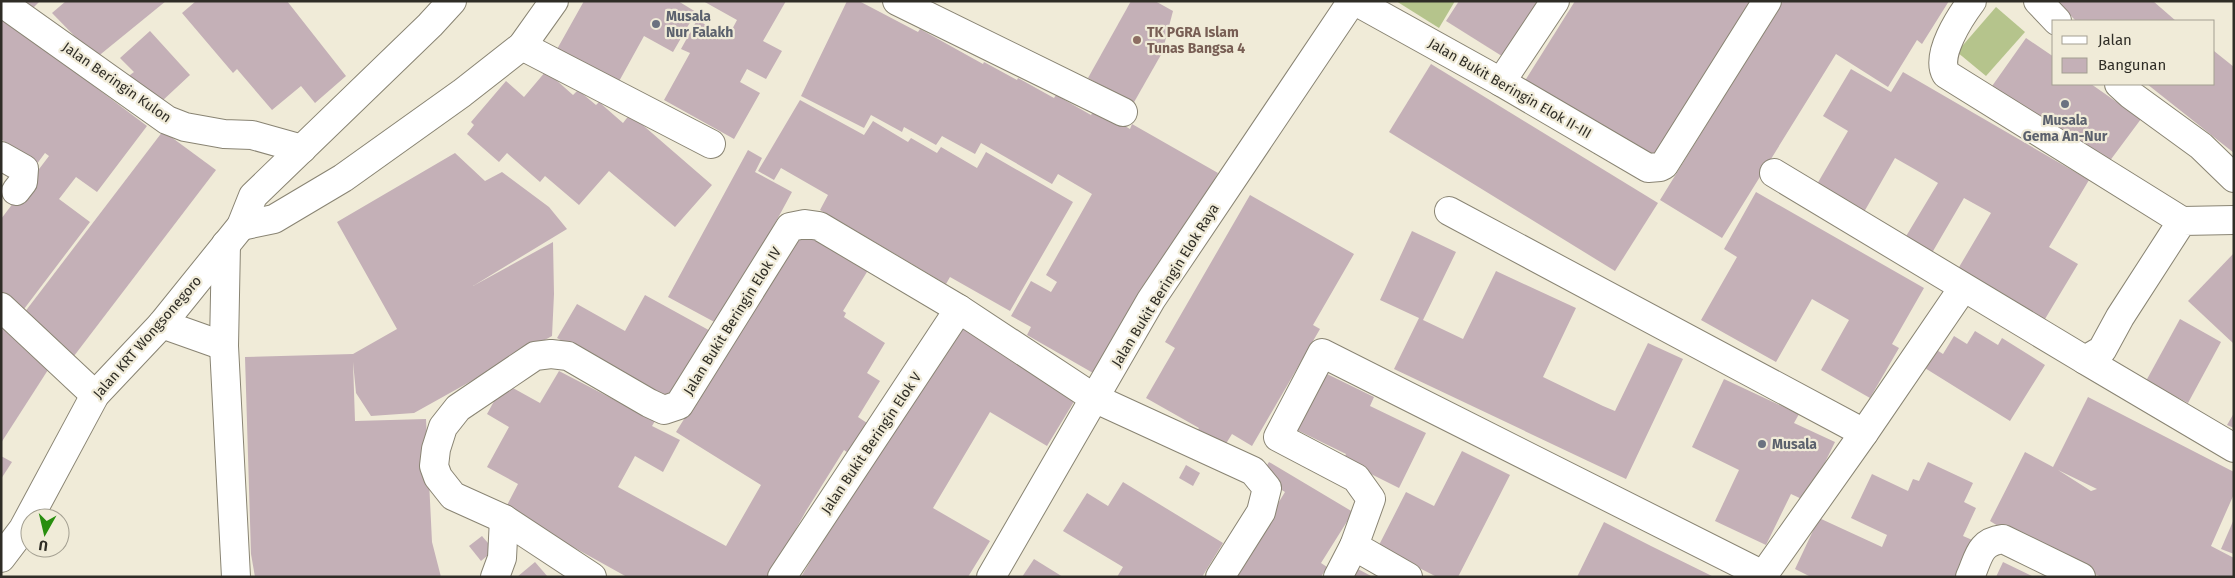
<svg xmlns="http://www.w3.org/2000/svg" width="2235" height="578" font-family="'Fira Sans',sans-serif">
<rect width="100%" height="100%" fill="#f0ebd8"/>
<g fill="#b5c48c">
<path d="M1396 1H1455L1439 28Z"/>
<path d="M1996 7 2025 32 1986 76 1957 52Z"/>
</g>
<g fill="#c4b0b7" fill-rule="evenodd">
<path d="M12 1H40L26 15Z"/>
<path d="M66 1H166L96 58 52 13Z"/>
<path d="M196 1H287L346 76 315 103 301 86 272 110 237 69 233 73 182 13Z"/>
<path d="M584 1H678L696 12 673 52 644 36 617 85 556 51Z"/>
<path d="M703 1H786L763 41 782 51 766 79 747 69 740 82 760 93 734 139 664 100 690 53 681 49 697 20 728 37 737 20Z"/>
<path d="M847 1H859L918 32 920 29 983 64 984 62 1017 80 1018 78 1054 98 1056 95 1091 115 1095 109 1130 129 1132 124 1218 173 1174 248 1093 373 1027 335 1031 327 1011 316 1031 281 1051 292 1057 282 1046 275 1092 194 1058 174 1052 184 981 143 975 154 942 136 936 145 904 127 902 132 871 115 864 128 801 96Z"/>
<path d="M1131 1H1155L1173 11 1162 53 1133 104 1088 78Z"/>
<path d="M1459 1H1541L1505 58 1446 21Z"/>
<path d="M1575 1H1753L1652 161 1521 87Z"/>
<path d="M1783 1H1949L1922 44 1917 40 1888 87 1836 54 1722 238 1660 200Z"/>
<path d="M2056 1H2153L2176 21H2076Z"/>
<path d="M1 16 147 126 97 192 76 177 59 199 90 222 21 313 1 298V219L49 156 45 153 36 165 1 139Z"/>
<path d="M150 31 190 75 161 102 148 89 142 95 126 78 134 72 120 58Z"/>
<path d="M2026 38 2054 57V84H2091L2141 119 2109 162 2050 121 2044 127 1990 89Z"/>
<path d="M2214 51 2234 67V153L2147 84H2214Z"/>
<path d="M1431 64 1658 203 1615 271 1389 132Z"/>
<path d="M1851 69 1891 92 1903 72 2089 180 2049 247 2078 264 2042 324 1955 274 1991 213 1964 198 1929 258 1902 243 1938 183 1923 174 1895 158 1860 219 1813 191 1848 131 1823 116Z"/>
<path d="M546 71 573 95 578 90 596 105 599 102 623 123 630 114 712 185 675 227 609 171 579 205 545 176 540 182 507 153 499 162 467 134 474 125 471 122 506 81 524 97Z"/>
<path d="M800 100 864 135 873 121 908 142 911 138 937 153 941 147 977 168 986 152 1073 202 1010 311 950 277 946 284 820 210 828 195 781 168 774 180 758 171Z"/>
<path d="M163 131 216 170 74 356 21 317Z"/>
<path d="M748 150 762 158 755 172 792 192 720 325 668 297Z"/>
<path d="M455 153 485 181 502 172 549 207 567 229 473 286 553 242 554 294 552 336 414 413 371 416 356 393 353 362 355 421 426 419 432 542 441 577H255L251 554 245 357 353 354 397 329 337 222Z"/>
<path d="M1756 192 1924 288 1892 344 1899 348 1870 398 1821 370 1849 320 1812 299 1776 362 1701 320 1737 257 1724 249Z"/>
<path d="M1250 195 1354 254 1313 325 1320 329 1252 446 1232 434 1222 450 1195 435 1199 428 1146 398 1175 348 1165 342Z"/>
<path d="M804 226 870 267 843 311 846 313 844 317 885 343 867 373 880 381 858 417 870 425 851 455 844 450 806 511 769 577H627L505 509 518 484 487 467 509 427 487 414 504 383 540 403 559 371 655 421 652 426 680 440 663 472 635 456 618 487 726 546 761 485 676 432Z"/>
<path d="M1412 231 1456 252 1423 320 1463 339 1496 271 1576 308 1543 377 1603 406 1615 411 1648 343 1683 359 1626 479 1394 369 1419 318 1380 300Z"/>
<path d="M2234 253V344L2188 301Z"/>
<path d="M645 295 714 333 676 403 557 338 577 304 625 331Z"/>
<path d="M2180 319 2221 342 2188 403 2146 381Z"/>
<path d="M959 325 1078 395 1047 446 990 412 977 434 933 508 990 541 968 577H801L909 394Z"/>
<path d="M1 326 55 359 1 443Z"/>
<path d="M1975 331 1998 345 2002 338 2045 365 2010 421 1920 365 1932 347 1943 354 1954 336 1967 344Z"/>
<path d="M1323 372 1374 397 1370 406 1426 433 1399 488 1343 460 1346 454 1295 429Z"/>
<path d="M1724 379 1799 414 1794 423 1835 442 1806 501 1791 494 1766 545 1715 521 1739 470 1692 447Z"/>
<path d="M2088 397 2234 472V494L2211 546 2234 558V577H2102L2057 559 2025 543 1990 521 2025 452 2053 467ZM2058 470 2097 489 2091 491Z"/>
<path d="M2234 413V428L2227 425Z"/>
<path d="M1462 451 1510 475 1458 577H1437L1378 547 1406 492 1434 506Z"/>
<path d="M1 456 12 462 1 479Z"/>
<path d="M1269 462 1353 512 1321 563 1327 567 1321 577H1233L1285 492 1260 476Z"/>
<path d="M1928 462 1973 483 1964 502 1976 508 1963 536 1977 542 1961 577H1811L1795 569 1819 518 1882 547 1887 535 1851 518 1872 474 1908 491 1913 479 1919 481Z"/>
<path d="M1186 465 1200 473 1193 486 1179 478Z"/>
<path d="M1123 482 1223 543 1202 577H1117L1123 567 1063 531 1087 493 1108 506Z"/>
<path d="M2234 519V554L2221 549Z"/>
<path d="M1604 522 1651 546 1714 577H1577Z"/>
<path d="M482 536 494 550 481 561 469 546Z"/>
<path d="M1034 559 1063 577H1022Z"/>
<path d="M535 562 548 577H517Z"/>
<path d="M2003 562 2034 577H1996Z"/>
<path d="M1356 568 1373 577H1351Z"/>
</g>
<g fill="none" stroke-linecap="round" stroke-linejoin="round">
<defs>
<g id="street">
<path d="M897 1 1123 112"/>
<path d="M1355 1 1501 82 1648 168 1660 167 1664 165 1767 1"/>
<path d="M1972 1C1960 17 1935 55 1946 74L2182 221"/>
<path d="M2038 1 2057 21"/>
<path d="M1 2 167 120 185 127 224 134 252 135 302 149"/>
<path d="M522 46 711 144"/>
<path d="M1501 82 1555 1"/>
<path d="M2119 84 2131 95 2201 146 2234 178"/>
<path d="M1 156 24 169 23 182 16 191"/>
<path d="M1774 173 2085 360 2102 350 2120 317 2182 221 2234 220"/>
<path d="M1449 211 1864 433"/>
<path d="M226 244 224 346 236 577"/>
<path d="M1 307 95 395"/>
<path d="M162 324 224 346"/>
<path d="M2085 360 2234 448"/>
<path d="M495 577 502 558 504 519"/>
<path d="M592 577 504 519 453 496 438 477 434 466 436 449 443 427 458 408 535 356 551 354 568 356 649 403 664 410 679 405 790 227 805 224 819 226 959 309 1094 398 1253 471 1267 488 1261 512 1220 577"/>
<path d="M782 577 959 309"/>
<path d="M991 577 1151 300 1352 1"/>
<path d="M1338 577 1354 546"/>
<path d="M1408 577 1354 546 1371 499 1356 478 1278 437 1322 353 1763 575"/>
<path d="M1762 577 1864 433 1963 288"/>
<path d="M1970 577C1979 557 1979 542 2003 539L2081 577"/>
</g>
<g id="secondary">
<path d="M241 226 274 219 343 178 462 93 522 46 554 1"/>
<path d="M1 558 23 529 95 395 162 324 241 226 253 196 430 25 452 1"/>
</g>
</defs>
<use href="#street" stroke="#898473" stroke-width="30"/>
<use href="#secondary" stroke="#898473" stroke-width="30"/>
<use href="#street" stroke="#fff" stroke-width="28"/>
<use href="#secondary" stroke="#fff" stroke-width="28"/>
</g>
<g fill="#6b7280" stroke="#f0ebd8" stroke-width="2">
<circle cx="656" cy="24" r="5"/>
<circle cx="2065" cy="104" r="5"/>
<circle cx="1762" cy="444" r="5"/>
</g>
<circle fill="#8d6e63" stroke="#f0ebd8" stroke-width="2" cx="1137" cy="40" r="5"/>
<g text-anchor="middle" stroke-width="4.5" stroke-linejoin="round" paint-order="stroke">
<g font-size="14" font-weight="bold" fill="#5b616d" stroke="#f0ebd8" text-anchor="start">
<text x="666" y="21">Musala<tspan x="666" dy="16">Nur Falakh</tspan></text>
<text x="2065" y="125" text-anchor="middle">Musala<tspan x="2065" dy="16">Gema An-Nur</tspan></text>
<text x="1772" y="449">Musala</text>
</g>
<g font-size="14" font-weight="bold" fill="#785e54" stroke="#f0ebd8" text-anchor="start">
<text x="1147" y="37">TK PGRA Islam<tspan x="1147" dy="16">Tunas Bangsa 4</tspan></text>
</g>
<g font-size="14" fill="#2f2d26" stroke="#f0ebd8">
<text transform="translate(117 82) rotate(35)" y="5">Jalan Beringin Kulon</text>
<text transform="translate(1510 88) rotate(30)" y="5">Jalan Bukit Beringin Elok II-III</text>
<text transform="translate(1165 285) rotate(-58)" y="5">Jalan Bukit Beringin Elok Raya</text>
<text transform="translate(732 321) rotate(-58)" y="5">Jalan Bukit Beringin Elok IV</text>
<text transform="translate(147 337) rotate(-49)" y="5">Jalan KRT Wongsonegoro</text>
<text transform="translate(871 443) rotate(-56)" y="5">Jalan Bukit Beringin Elok V</text>
</g>
</g>
<rect width="2235" height="578" fill="none" stroke="#2f2d26" stroke-width="5"/>
<rect x="2052" y="20" width="162" height="65" fill="#f0ebd8" stroke="#a39f91"/>
<rect x="2062" y="36" width="25" height="8" fill="#ffffff" stroke="#a39f91"/>
<text x="2098" y="45" font-size="15" fill="#2f2d26">Jalan</text>
<rect x="2062" y="58" width="25" height="15" fill="#c4b0b7" stroke="#a39f91"/>
<text x="2098" y="70" font-size="15" fill="#2f2d26">Bangunan</text>
<g transform="translate(45 533) rotate(188)"><circle r="24" fill="#f0ebd8" stroke="#a39f91"/>
<path d="M0-4L9 19L0 12L-9 19Z" fill="#288e0e"/>
<text y="-8" font-size="14" font-weight="bold" text-anchor="middle" fill="#2f2d26">U</text>
</g>
</svg>
